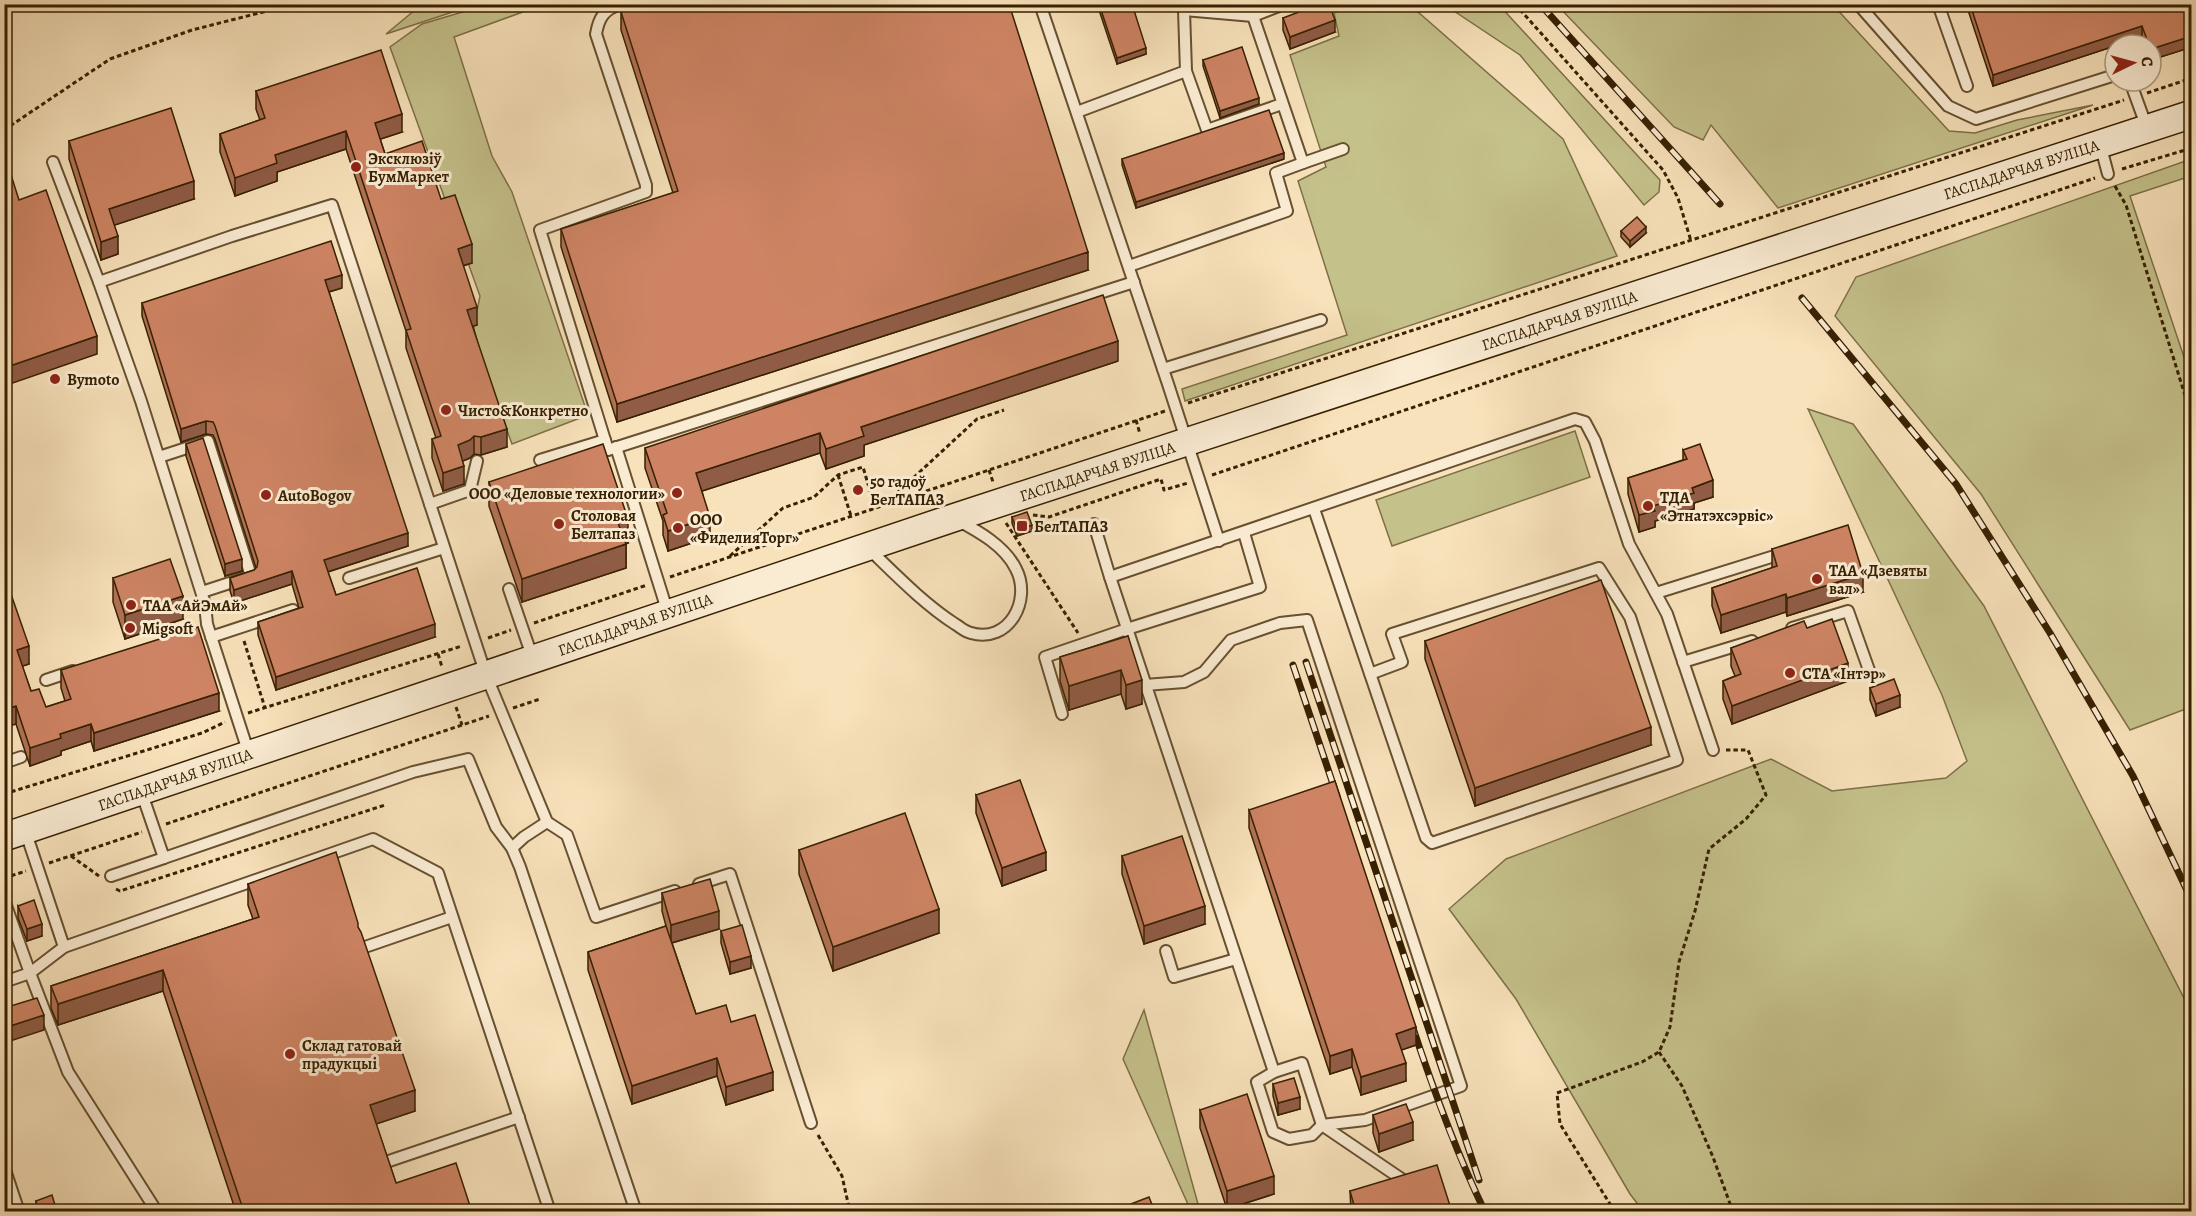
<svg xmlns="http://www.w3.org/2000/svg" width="2196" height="1216" font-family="Alegreya,serif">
<rect width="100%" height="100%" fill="#f8e2bb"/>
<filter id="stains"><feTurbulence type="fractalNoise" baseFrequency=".00333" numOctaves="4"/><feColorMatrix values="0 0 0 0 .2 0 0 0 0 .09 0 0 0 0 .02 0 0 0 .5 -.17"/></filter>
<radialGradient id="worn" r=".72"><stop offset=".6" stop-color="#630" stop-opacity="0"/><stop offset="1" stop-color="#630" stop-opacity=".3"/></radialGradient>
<g fill="#c5c18b" stroke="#7e7046" stroke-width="1.5">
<path d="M421 5V4L474 5 386 34Z"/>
<path d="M486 5H542L454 37 492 156 512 192 588 415 512 444 472 335 480 296 390 47 422 24Z"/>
<path d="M1356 5H1410L1563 139 1617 256 1185 401 1182 389 1347 335 1298 181 1326 167 1290 55 1339 36 1334 13Z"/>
<path d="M1445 5H1499L1660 180 1659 192 1644 205 1520 55Z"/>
<path d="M1557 5H1833L1949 131 1975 133 2017 120 2093 105 1778 208 1711 125 1703 140 1674 127Z"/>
<path d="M2191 159V176L2130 196 2191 378V707L2130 730 1981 494 1835 316 1856 277Z"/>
<path d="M1808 409 1853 424 1984 606 2191 1012V1211H1643L1630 1194 1516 999 1449 909 1506 859 1771 759 1832 791 1946 778 1967 761 1942 695Z"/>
<path d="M1575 431 1590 477 1392 546 1376 500Z"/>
<path d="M1144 1010 1200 1211H1191L1123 1059Z"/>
</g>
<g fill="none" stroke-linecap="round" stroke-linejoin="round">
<defs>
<g id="lane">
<path d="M620 4C604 10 599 17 596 34L646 185V192L540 230 608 450 1134 282"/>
<path d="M1040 4 1168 384 1219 541"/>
<path d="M1858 4 1948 106 1976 119 2115 75"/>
<path d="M1938 4 1967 86"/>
<path d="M1253 16 1284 4"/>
<path d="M1186 71 1207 130 1282 104"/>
<path d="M2130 81 2147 128"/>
<path d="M1077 112 1186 71 1184 10"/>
<path d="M2100 144 2108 174"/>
<path d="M53 162 99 282"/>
<path d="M1303 163 1343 149"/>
<path d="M1129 266 1287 211 1276 173 1303 163 1253 16 1184 10 1183 4"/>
<path d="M1163 369 1321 320"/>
<path d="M616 447 668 613"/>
<path d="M159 457 208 441 251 576 202 592"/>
<path d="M540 460 605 440"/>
<path d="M430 504 470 490 477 461"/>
<path d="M1314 509 1426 838 1432 843 1677 760 1630 617 1599 568 1392 634 1402 662 1370 674"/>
<path d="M1094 524 1110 577 1274 1072 1302 1063 1322 1125 1406 1182"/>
<path d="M869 549C896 575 923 603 955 624 960 627 965 632 971 633 1009 644 1032 600 1016 569 1005 546 978 531 957 520"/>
<path d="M1110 577 1575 419 1585 422 1595 441 1629 544 1667 614 1713 750"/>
<path d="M349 578 444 548"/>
<path d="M509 589 533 659"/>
<path d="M1656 593 1784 553"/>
<path d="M1792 628 1848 611 1870 673"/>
<path d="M211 637 293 610"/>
<path d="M1683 662 1752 641"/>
<path d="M46 680 73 671"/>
<path d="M1145 685 1184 682 1204 672 1231 640 1280 623 1307 620 1461 1086 1365 1120 1322 1125 1312 1135 1289 1139 1273 1132 1257 1082 1274 1072"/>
<path d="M1062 714 1045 657 1127 629 1260 587 1244 533"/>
<path d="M249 754 207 624 205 604 141 401 99 282 232 236 332 205 486 675 547 822 567 835 596 917 675 891"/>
<path d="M4 763 21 757"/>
<path d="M25 830 64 947 30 973 68 1072 157 1212"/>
<path d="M512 848 524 837 547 822"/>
<path d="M164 858 413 772 468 759 496 827 512 848 520 867 636 1212"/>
<path d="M111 876 164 858 141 791"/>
<path d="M699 884 730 874 811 1123"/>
<path d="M4 900 30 973 4 982"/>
<path d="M64 947 373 839 438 873 550 1212"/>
<path d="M365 947 452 917"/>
<path d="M1166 951 1174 977 1236 959"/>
<path d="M389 1161 519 1117"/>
<path d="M4 1167 19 1212"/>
</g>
<path id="secondary" d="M4 837 953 518 2192 114"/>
</defs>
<use href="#lane" stroke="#675030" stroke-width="14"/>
<use href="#secondary" stroke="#372001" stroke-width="30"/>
<g stroke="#372001" stroke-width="3" stroke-dasharray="4.5 3" stroke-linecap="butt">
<path d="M1515 4 1663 170 1678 198 1691 241"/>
<path d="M2147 93 2192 78"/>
<path d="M4 130 110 59 192 30 271 10 282 4"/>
<path d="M2122 169 2192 148"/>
<path d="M2115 186 2126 205 2188 405 2192 410"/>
<path d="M1188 403 2124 100"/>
<path d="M1136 420 1140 434"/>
<path d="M989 470 993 482"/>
<path d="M838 475 851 516"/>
<path d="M1212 475 2095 178"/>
<path d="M886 503 977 419 1004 410"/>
<path d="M1033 515 1049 517 1161 479 1164 490 1188 483"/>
<path d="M1006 523 1078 633"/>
<path d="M730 556 783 508 814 497 838 475 863 467 875 508"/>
<path d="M670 577 1165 411"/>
<path d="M534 623 647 585"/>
<path d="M488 638 511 630"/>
<path d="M244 641 265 708"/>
<path d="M438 654 442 667"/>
<path d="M456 707 462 725"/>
<path d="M513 708 540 699"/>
<path d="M248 713 462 646"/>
<path d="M4 794 202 733 225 722"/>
<path d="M166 824 489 716"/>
<path d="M71 856 99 876"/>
<path d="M49 863 142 832"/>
<path d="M4 878 26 871"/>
<path d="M116 889 120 891 385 805"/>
<path d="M1659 1052 1682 1086 1713 1157 1733 1212"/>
<path d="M818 1135 842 1176 850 1212"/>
<path d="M1615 1212 1560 1124 1557 1093 1642 1062 1659 1052 1670 1027 1679 962 1695 911 1709 849 1746 819 1766 795 1748 750H1726"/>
</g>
<use href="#lane" stroke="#faecd3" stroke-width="10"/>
<use href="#secondary" stroke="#faecd3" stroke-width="27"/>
<defs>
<g id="rail">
<path d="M1540 4 1720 204"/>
<path d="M1802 298 1956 484 2050 633 2133 776 2192 901"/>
<path d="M1306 662 1479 1180"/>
<path d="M1293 665 1337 796"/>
<path d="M1411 1022C1432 1086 1455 1150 1485 1212"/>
</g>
</defs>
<use href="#rail" stroke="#372001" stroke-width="7"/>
<use href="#rail" stroke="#faecd3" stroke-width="4.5" stroke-dasharray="14" stroke-linecap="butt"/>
</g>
<g fill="#b17256" stroke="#372001" stroke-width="1.5">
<path d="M1097 4H1132L1146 54 1117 64Z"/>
<path d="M1966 4H2192V47L2151 60V45H2145L2142 37 1993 86Z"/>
<path d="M621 12 1088 270 617 422 561 247V229L673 193 621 30Z"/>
<path d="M1283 18 1335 32 1290 49 1283 30Z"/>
<path d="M1203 60 1259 104 1220 118 1203 66Z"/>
<path d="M256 91 402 132 380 139 385 154 441 199 472 263 463 266 477 325 473 326 507 447 481 455 474 454 470 458 462 461 464 484 443 491 432 458V439L436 438 406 348V331L346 149 277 172V181L235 196 220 152V134L260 120 256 109Z"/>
<path d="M69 141 194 199 114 225 118 254 101 260 69 159Z"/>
<path d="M1122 159H1284L1136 208 1122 165Z"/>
<path d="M1621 231 1646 233 1630 247 1621 237Z"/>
<path d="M342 288 329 292 408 546 328 572 336 595 435 637 276 690 258 635V622L299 608 292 584 234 603 230 591V578L254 570 256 568 215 439 213 435 206 434 181 442 142 316V303Z"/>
<path d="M1118 361 864 445V456L826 469 820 453 702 491 710 537 668 551 663 535V521L645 468V448Z"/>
<path d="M186 444 242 571 225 576 186 456Z"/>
<path d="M1683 450 1713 497 1694 503V509L1655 521V527L1639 532 1628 494V478L1683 460Z"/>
<path d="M489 482 628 543 626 544V568L522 602 489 506Z"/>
<path d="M1012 517 1032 531 1017 536 1012 523Z"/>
<path d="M1772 549 1863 592 1787 616 1786 612 1721 633 1712 606V588L1772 568Z"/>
<path d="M4 574 29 664 22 666 31 691 46 707 65 701 61 688V670L219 711 94 751 91 741 61 751V755L30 766 16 724Z"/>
<path d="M113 578 183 619 125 639 113 602Z"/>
<path d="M1807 628 1848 681 1732 724 1723 699V681L1735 676 1731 666V648Z"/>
<path d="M1128 636 1142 704 1126 709 1121 694 1069 710 1060 681V657Z"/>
<path d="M1425 641 1651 745 1475 806 1425 659Z"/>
<path d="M1870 688 1900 707 1876 716 1870 700Z"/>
<path d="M976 795 1046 870 1002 886 976 813Z"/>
<path d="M1249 810 1416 1045 1401 1050 1406 1081 1361 1095 1352 1067 1330 1074 1249 828Z"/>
<path d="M799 850 939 933 833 971 799 874Z"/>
<path d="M1122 856 1205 924 1144 944 1122 874Z"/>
<path d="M248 884 358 928 415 1111 376 1124 396 1183 472 1212H236L163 991 58 1025 51 1008V986L253 919 248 905Z"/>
<path d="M662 893 719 929 672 943 696 1014 731 1022 773 1090 726 1105 717 1076 632 1104 588 970V952L666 926 662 911Z"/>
<path d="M18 906 42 936 27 941 18 918Z"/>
<path d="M721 931 751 968 730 974 721 943Z"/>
<path d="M1273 1084 1300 1109 1278 1115 1273 1096Z"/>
<path d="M1200 1110 1274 1194 1227 1209 1200 1128Z"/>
<path d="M1373 1115 1413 1140 1379 1152 1373 1133Z"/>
<path d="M1350 1191 1452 1212H1351Z"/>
<path d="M36 1201 57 1212H36Z"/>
</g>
<g fill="#905c46" stroke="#372001" stroke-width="1.5">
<path d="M4 4H27L4 12Z"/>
<path d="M1335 20V32L1290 49V37Z"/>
<path d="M2142 26V37L1993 86V75Z"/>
<path d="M2192 36V47L2151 60V49Z"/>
<path d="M1146 48V54L1117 64V58Z"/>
<path d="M1259 98V104L1220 118V111Z"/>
<path d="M402 114V132L375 141V123Z"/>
<path d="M346 131V149L277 172V181L235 196V178L275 155Z"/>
<path d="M1284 153V159L1136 208V202Z"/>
<path d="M194 181V199L109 227V209Z"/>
<path d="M1646 227V233L1630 247V241Z"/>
<path d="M118 236V254L101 260V242Z"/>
<path d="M472 244V263L458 267V249Z"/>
<path d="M1088 252V270L617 422V404Z"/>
<path d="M342 275V288L325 293V280Z"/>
<path d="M477 307V325L467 328V310Z"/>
<path d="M97 336V354L4 386V368Z"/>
<path d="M1118 341V361L864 445V456L826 469V449L861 427Z"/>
<path d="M206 421V434L181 442V429Z"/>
<path d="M507 429V447L481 455V437Z"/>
<path d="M820 433V453L696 493V473Z"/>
<path d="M474 436V454L470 458 458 463V445Z"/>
<path d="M464 466V484L443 491V473Z"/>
<path d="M1713 480V497L1694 503V509L1655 521V527L1639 532V515L1653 506 1692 488Z"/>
<path d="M710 517V537L668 551V531Z"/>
<path d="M628 519V543L618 546V523Z"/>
<path d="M1032 525V531L1017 536V530Z"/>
<path d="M408 533V546L324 573V560Z"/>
<path d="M626 544V568L522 602V579Z"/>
<path d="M242 559V571L225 576V564Z"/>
<path d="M292 571V584L234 603V590Z"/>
<path d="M1863 574V592L1787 616V598Z"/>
<path d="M1786 594V612L1721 633V615Z"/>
<path d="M183 596V619L125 639V615Z"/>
<path d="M435 624V637L276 690V677Z"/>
<path d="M29 646V664L17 668V650Z"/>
<path d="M1848 663V681L1732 724V706Z"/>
<path d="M1121 670V694L1069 710V686Z"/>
<path d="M1142 680V704L1126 709V685Z"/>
<path d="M219 693V711L94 751V733Z"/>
<path d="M1900 695V707L1876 716V704Z"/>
<path d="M16 706V724L4 728V710Z"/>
<path d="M91 724V741L61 751V755L30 766V748L60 734Z"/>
<path d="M1651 727V745L1475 806V788Z"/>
<path d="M1046 852V870L1002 886V868Z"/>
<path d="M1205 906V924L1144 944V926Z"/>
<path d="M939 909V933L833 971V947Z"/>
<path d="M719 911V929L671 943V925Z"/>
<path d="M42 924V936L27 941V929Z"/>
<path d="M751 956V968L730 974V962Z"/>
<path d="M163 970V991L58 1025V1004Z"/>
<path d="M44 1015V1030L4 1043V1028Z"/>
<path d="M1416 1027V1045L1396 1052V1034Z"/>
<path d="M1352 1049V1067L1330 1074V1056Z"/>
<path d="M717 1058V1076L632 1104V1086Z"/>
<path d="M1406 1063V1081L1361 1095V1077Z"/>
<path d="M773 1072V1090L726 1105V1087Z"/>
<path d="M415 1090V1111L370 1126V1105Z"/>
<path d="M1300 1097V1109L1278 1115V1103Z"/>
<path d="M1413 1122V1140L1379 1152V1134Z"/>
<path d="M1274 1176V1194L1227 1209V1191Z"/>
</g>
<g fill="#ce8464" stroke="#372001" stroke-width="1.5">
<path d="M643 4H1009L1088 252 617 404 561 229 678 191 621 12Z"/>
<path d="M1099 4H1132L1146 48 1117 58Z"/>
<path d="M1320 4H1329L1335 20 1290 37 1283 18Z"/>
<path d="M1970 4H2192V36L2151 49V45H2149L2142 26 1993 75Z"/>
<path d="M1242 47 1259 98 1220 111 1203 60Z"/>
<path d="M381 50 402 114 375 123 385 154 422 141 441 199 455 195 472 244 458 249 477 307 467 310 507 429 481 437 474 436 470 440 458 445 464 466 443 473 432 439 441 436 406 330 411 329 346 131 275 155 277 163 235 178 220 134 265 118 256 91Z"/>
<path d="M171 108 194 181 109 209 118 236 101 242 69 141Z"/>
<path d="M1269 110 1284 153 1136 202 1122 159Z"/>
<path d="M4 153 19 200 46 190 97 336 4 368Z"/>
<path d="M1637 217 1646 227 1630 241 1621 231Z"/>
<path d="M331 241 342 275 325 280 408 533 324 560 336 595 417 568 435 624 276 677 258 622 303 607 292 571 234 590 230 578 254 570 257 567 258 561 215 426 213 422 206 421 181 429 142 303Z"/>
<path d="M1103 295 1118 341 861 427 864 436 826 449 820 433 696 473 710 517 668 531 663 515 667 513 645 448Z"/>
<path d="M203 438 242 559 225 564 186 444Z"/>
<path d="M603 444 628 519 618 523 626 544 522 579 489 482Z"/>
<path d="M1700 444 1713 480 1692 488 1694 493 1653 506 1655 511 1639 515 1628 478 1687 459 1683 450Z"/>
<path d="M1027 512 1032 525 1017 530 1012 517Z"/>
<path d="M1848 525 1863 574 1787 598 1786 594 1721 615 1712 588 1777 566 1772 549Z"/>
<path d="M170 559 183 596 125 615 113 578Z"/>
<path d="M4 574 29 646 17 650 31 691 39 689 46 707 71 699 61 670 198 627 219 693 94 733 91 724 60 734 61 738 30 748 16 706 4 710Z"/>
<path d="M1601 580 1651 727 1475 788 1425 641Z"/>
<path d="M1832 619 1848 663 1732 706 1723 681 1741 674 1731 648 1804 621 1807 628Z"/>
<path d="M1128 636 1142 680 1126 685 1121 670 1069 686 1060 657Z"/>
<path d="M1894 679 1900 695 1876 704 1870 688Z"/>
<path d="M1020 780 1046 852 1002 868 976 795Z"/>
<path d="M1335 781 1416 1027 1396 1034 1406 1063 1361 1077 1352 1049 1330 1056 1249 810Z"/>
<path d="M905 813 939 909 833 947 799 850Z"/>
<path d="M1182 836 1205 906 1144 926 1122 856Z"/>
<path d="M336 852 358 923V927L361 932 415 1090 370 1105 396 1183 456 1163 472 1212H317L316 1209 308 1212H244L163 970 58 1004 51 986 259 917 248 884Z"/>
<path d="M710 879 719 911 671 925 662 893Z"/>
<path d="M34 900 42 924 27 929 18 906Z"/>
<path d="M742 925 751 956 730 962 721 931Z"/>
<path d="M666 926 696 1014 726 1005 731 1022 755 1015 773 1072 726 1087 717 1058 632 1086 588 952Z"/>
<path d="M37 998 44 1015 4 1028V1008Z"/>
<path d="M1294 1078 1300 1097 1278 1103 1273 1084Z"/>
<path d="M1247 1094 1274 1176 1227 1191 1200 1110Z"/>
<path d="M1406 1104 1413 1122 1379 1134 1373 1115Z"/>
<path d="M1437 1165 1452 1212H1356L1350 1191Z"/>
<path d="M52 1195 57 1212H39L36 1201Z"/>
<path d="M1149 1197 1155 1212H1134L1131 1204Z"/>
</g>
<g fill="#8f2418" stroke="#faecd3" stroke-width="2">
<circle cx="356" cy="167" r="6"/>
<circle cx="55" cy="379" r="6"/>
<circle cx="446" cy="410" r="6"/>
<circle cx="858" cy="490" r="6"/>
<circle cx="677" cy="493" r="6"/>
<circle cx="266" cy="495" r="6"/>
<circle cx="1648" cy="506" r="6"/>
<circle cx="559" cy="524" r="6"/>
<rect x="1016" y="520" width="12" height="12" rx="3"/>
<circle cx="678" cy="528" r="6"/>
<circle cx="1817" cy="579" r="6"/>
<circle cx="131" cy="605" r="6"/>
<circle cx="130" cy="628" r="6"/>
<circle cx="1790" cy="673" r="6"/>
<circle cx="290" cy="1054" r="6"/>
</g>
<g text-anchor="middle" stroke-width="6" stroke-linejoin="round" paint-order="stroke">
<g font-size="16" font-weight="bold" fill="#372001" stroke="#faecd3" text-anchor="start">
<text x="368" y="164">Эксклюзіў<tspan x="368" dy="18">БумМаркет</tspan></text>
<text x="67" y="385">Bymoto</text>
<text x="458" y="416">Чисто&amp;Конкретно</text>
<text x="870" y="487">50 гадоў<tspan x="870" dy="18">БелТАПАЗ</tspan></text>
<text x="665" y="499" text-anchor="end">ООО «Деловые технологии»</text>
<text x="278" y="501">AutoBogov</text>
<text x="1660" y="503">ТДА<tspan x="1660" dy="18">«Этнатэхсэрвіс»</tspan></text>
<text x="571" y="521">Столовая<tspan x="571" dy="18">Белтапаз</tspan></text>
<text x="690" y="525">ООО<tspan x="690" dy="18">«ФиделияТорг»</tspan></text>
<text x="1034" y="532">БелТАПАЗ</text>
<text x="1829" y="576">ТАА «Дзевяты<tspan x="1829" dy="18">вал»</tspan></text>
<text x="143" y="611">ТАА «АйЭмАй»</text>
<text x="142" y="634">Migsoft</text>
<text x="1802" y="679">СТА «Інтэр»</text>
<text x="302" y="1051">Склад гатовай<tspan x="302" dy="18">прадукцыі</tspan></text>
</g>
<g font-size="16" fill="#372001" stroke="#faecd3">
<text transform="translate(2021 169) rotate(-18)" y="6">ГАСПАДАРЧАЯ ВУЛІЦА</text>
<text transform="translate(1559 320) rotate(-18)" y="6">ГАСПАДАРЧАЯ ВУЛІЦА</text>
<text transform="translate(1097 471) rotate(-18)" y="6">ГАСПАДАРЧАЯ ВУЛІЦА</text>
<text transform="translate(635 624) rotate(-19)" y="6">ГАСПАДАРЧАЯ ВУЛІЦА</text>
<text transform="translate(175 779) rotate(-19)" y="6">ГАСПАДАРЧАЯ ВУЛІЦА</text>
</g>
</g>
<rect width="2196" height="1216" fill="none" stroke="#f8e2bb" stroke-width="24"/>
<rect x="6" y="6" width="2184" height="1204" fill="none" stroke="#372001" stroke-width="3"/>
<rect x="12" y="12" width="2172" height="1192" fill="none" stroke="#372001" stroke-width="1.5"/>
<g transform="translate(2133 63) rotate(85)"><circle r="28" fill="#faecd3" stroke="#ac9a7f" stroke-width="1.5"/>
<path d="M0-4.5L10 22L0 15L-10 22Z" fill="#8f2418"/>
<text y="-9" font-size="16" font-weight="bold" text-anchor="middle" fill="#372001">С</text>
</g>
<rect width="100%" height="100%" filter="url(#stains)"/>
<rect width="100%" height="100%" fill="url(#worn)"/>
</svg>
